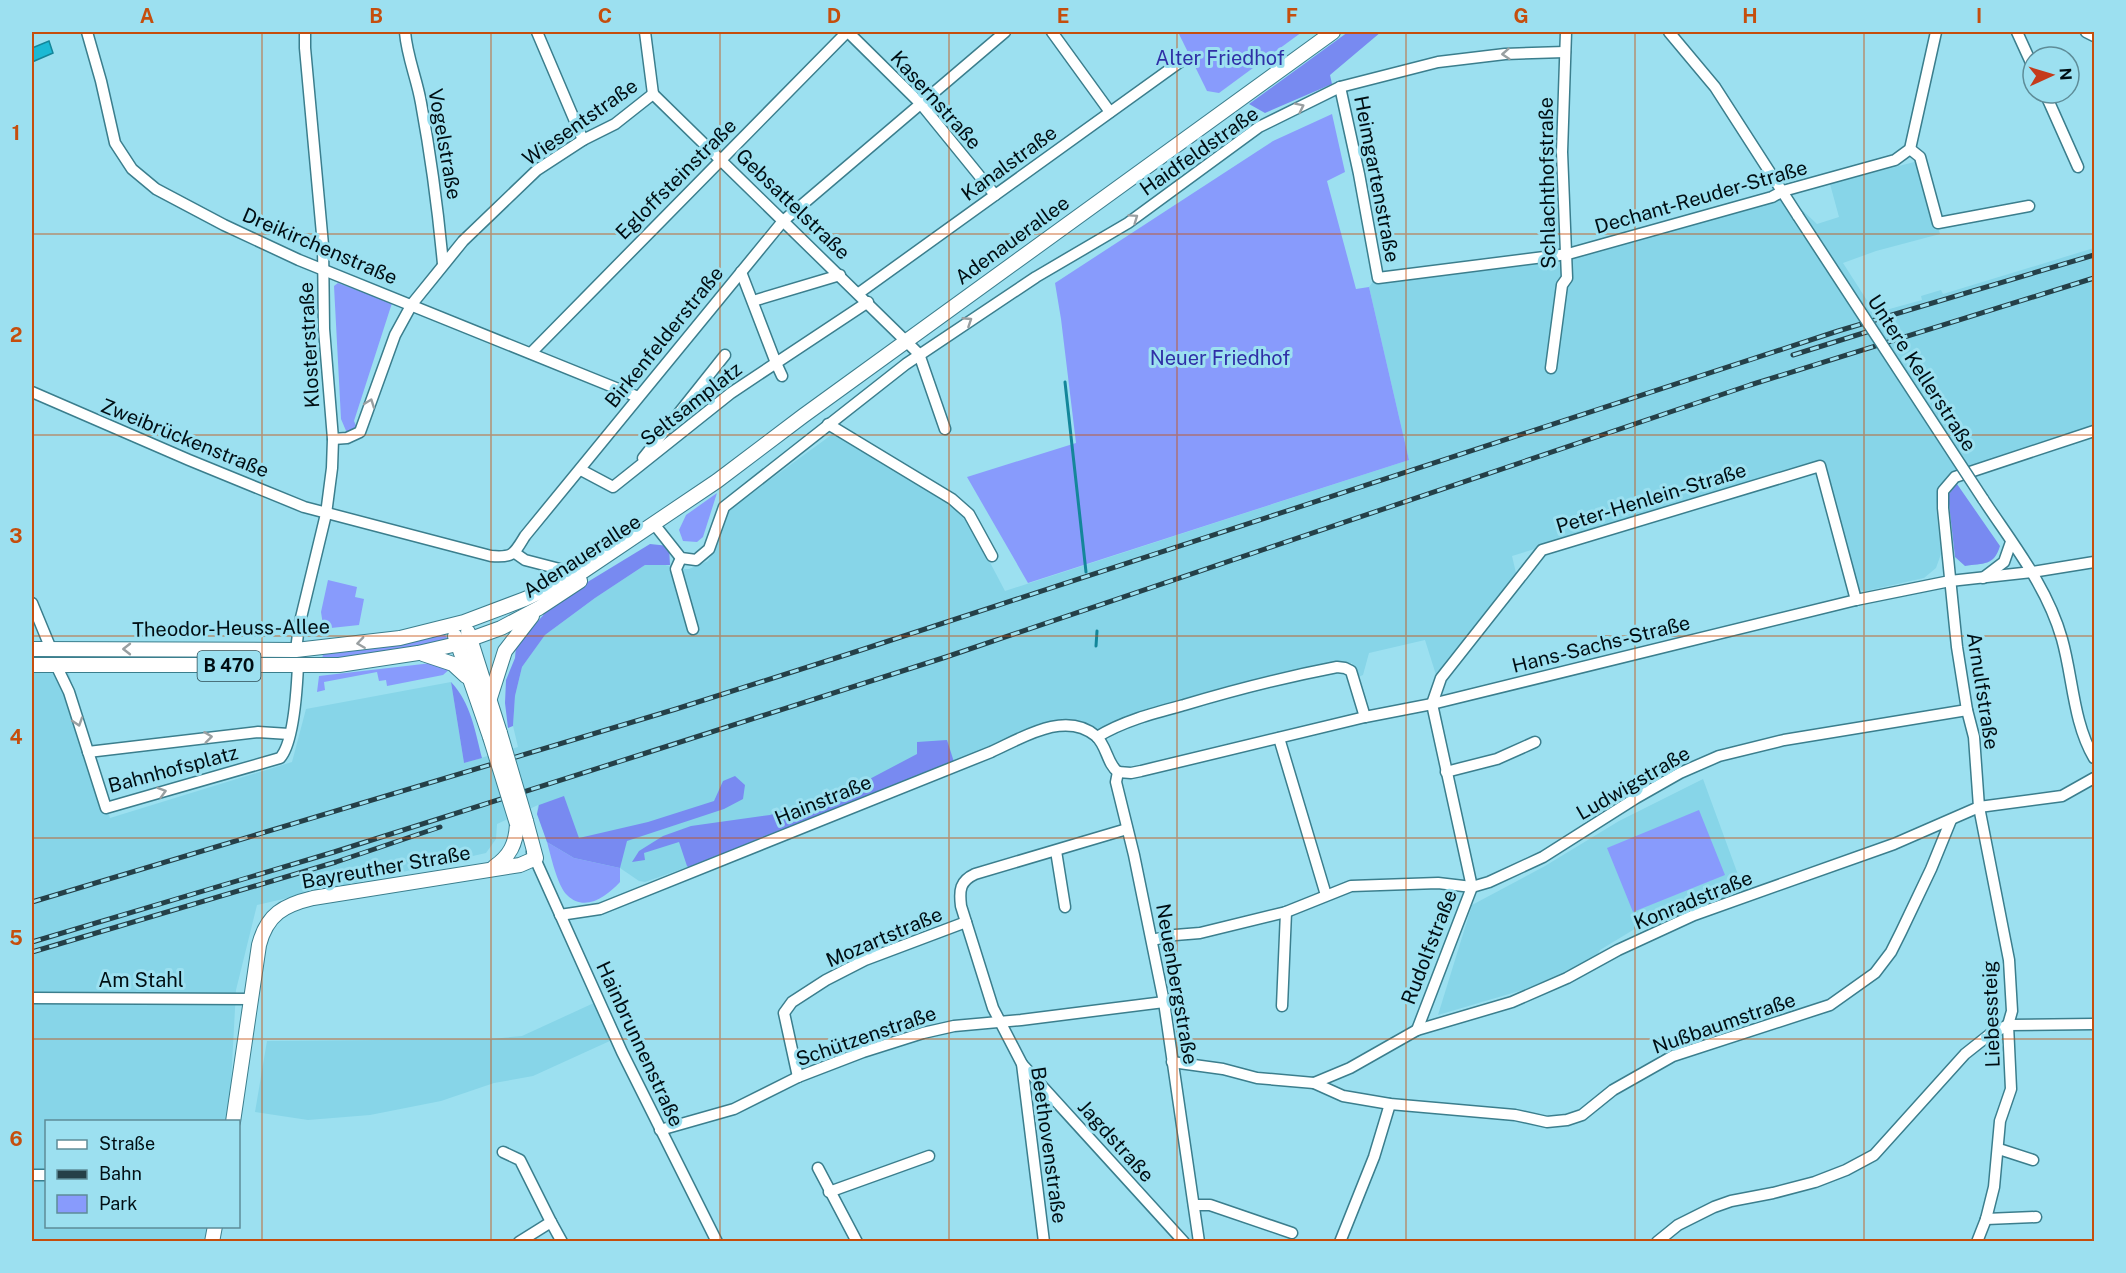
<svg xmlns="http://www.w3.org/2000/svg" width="2126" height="1273" font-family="'Public Sans',sans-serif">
<rect width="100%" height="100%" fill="#9ce0f0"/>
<g fill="#87d5e8">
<path d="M1918 161 1940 234 1876 251 1843 263 1875 313 1922 300 1921 296 1941 290 1943 294 2094 248V425L1977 464 1940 488 1936 506 1941 554 1936 568 1924 578 1866 591 1859 590 1854 585 1822 461 1512 556 1516 573 1437 678 1425 640 1369 653 1363 675 1356 678 1352 663 1336 665 1093 732 1061 721 739 849 645 882 639 881 620 868 574 858 547 842 537 814 538 805 497 824 496 839 486 853 257 905 236 990 229 1121 46 1122V1226L215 1227 212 1241 32 1242V659H65L110 818 292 762 306 709 451 682 464 763 518 747 513 726 515 696 522 667 545 635 595 598 645 565 661 564 682 569H689L708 561 717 545 727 511 834 433 963 511 1005 591 1409 460 1369 287 1378 275 1567 249 1784 193 1817 224 1839 217 1830 184Z"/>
<path d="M1703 779 1744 891 1638 927 1600 950 1596 957 1529 988 1438 1015 1472 905 1545 866 1619 821Z"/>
<path d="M596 1002 612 1040 533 1076 494 1083 441 1101 370 1115 308 1120 255 1112 267 1041 491 1039 522 1036Z"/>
</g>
<g fill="#889bfc">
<path d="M1178 32H1302L1219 93 1207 91Z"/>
<path d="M1332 114 1345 172 1327 181 1356 289 1369 287 1409 460 1028 583 967 477 1076 443 1061 319 1055 283 1273 141Z"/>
<path d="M338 283 392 303 354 421 357 428 347 433 341 419 334 286Z"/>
<path d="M717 493 703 537 697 542 683 541 679 530 686 515Z"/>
<path d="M328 580 357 587 355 597 364 599 359 625 331 628 323 625 321 612Z"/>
<path d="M438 635H445L448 639 416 647 322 660 323 654 392 645Z"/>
<path d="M432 663 451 668 443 675 387 686 386 680 379 681 377 672 324 682 325 690 317 692 319 676Z"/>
<path d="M1699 810 1725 875 1633 912 1607 848Z"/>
<path d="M547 842 574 858 620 868V882C607 896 585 913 567 895 557 885 551 856 547 842Z"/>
</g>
<g fill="#788af1">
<path d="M1348 32H1381L1330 75 1332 84 1265 113 1249 104Z"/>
<path d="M1957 484 2000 546C1994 566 1984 563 1965 566L1955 557 1948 495Z"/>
<path d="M650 544 669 546 670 565H645L595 598 545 635 522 667 515 696 513 726 508 728 505 703 506 680 515 658 516 646 546 612 581 586Z"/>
<path d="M451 682C471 703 475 731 482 758L464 763Z"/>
<path d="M947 740 954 762 689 868 687 866 679 842 644 853 645 860 632 862 639 851 663 836 691 826 770 815 862 783 917 754V742Z"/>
<path d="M735 776 745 785 743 799 724 809 627 841 620 868 574 858 547 842 537 814 539 805 564 796 579 838 648 822 714 801 723 781Z"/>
</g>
<path fill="#1cb9d4" stroke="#14869a" stroke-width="1.5" d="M49 41 53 53 32 62V48Z"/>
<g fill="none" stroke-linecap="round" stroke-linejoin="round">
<g stroke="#14869a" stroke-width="3">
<path d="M1065 382 1086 572"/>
<path d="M1096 646 1097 631"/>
</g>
<defs>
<g id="minor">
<path d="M87 32 101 81 115 143 132 169 156 189 224 225 299 260 638 397"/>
<path d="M405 32C407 57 417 79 421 103 431 157 438 210 443 264"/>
<path d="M537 32 583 140"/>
<path d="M645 32 653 94"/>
<path d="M848 32 921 104 995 195"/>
<path d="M1052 32 1110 112"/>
<path d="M1669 32 1715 87 1798 216"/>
<path d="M2017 32 2033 67"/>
<path d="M2086 32 2094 36"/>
<path d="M1340 87 1359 174 1378 278 1568 254 1772 197 1783 191 1895 160 1910 149 1936 32"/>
<path d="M2045 93 2078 167"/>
<path d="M653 94 919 354 945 429"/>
<path d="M1910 149 1920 157 1938 223 2029 206"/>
<path d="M741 272 776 363 868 302"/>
<path d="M859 293 1180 62"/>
<path d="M753 301 840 275"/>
<path d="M531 353 847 32"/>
<path d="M1551 368 1562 285 1567 278 1562 152 1566 32"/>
<path d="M32 392 189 460 304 507 491 556C513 558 514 554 525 536L783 221 1005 32"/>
<path d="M828 424 952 499 969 514 992 556"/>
<path d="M333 439 347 438 360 432 395 335 412 304 463 241 537 170 583 140 615 124 653 94"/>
<path d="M643 458 725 355"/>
<path d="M581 470 613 487 731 393 776 363 782 376"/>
<path d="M1983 499C2012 543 2047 586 2062 639 2073 678 2073 722 2094 758"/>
<path d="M658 529 681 558 696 560 709 549 724 507 906 364 1036 277 1128 223 1259 127 1340 87 1438 62 1505 54 1565 52"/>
<path d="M515 553 525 560 579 574"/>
<path d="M681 558 676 569 693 629"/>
<path d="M1983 578 2004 562 2011 542"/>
<path d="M32 603 51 649"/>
<path d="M296 650 299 626 326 514 332 468 333 439 324 329 323 245 305 48V32"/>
<path d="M56 665 69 692 106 808 280 758C294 743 297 687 298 665"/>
<path d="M1097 737C1123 721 1154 713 1184 705 1234 690 1285 677 1337 667L1345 668 1351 671 1365 717"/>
<path d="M1279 738 1326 895"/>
<path d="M88 752 258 732 289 734"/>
<path d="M1118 772 1131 773 1141 771 1365 717 1432 704 1856 600 1950 581 2032 572 2094 562"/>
<path d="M1118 772 1116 782 1134 855 1164 1002 1199 1242"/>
<path d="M1446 772 1497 759 1535 742"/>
<path d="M1056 851 1065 907"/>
<path d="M532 852 622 1052 717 1242"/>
<path d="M560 915 600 909 991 752C1022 738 1065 710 1096 736 1107 746 1107 764 1118 772"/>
<path d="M1152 940 1175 935 1200 933 1286 912 1351 886 1438 883 1472 887 1489 882 1543 857 1636 798 1680 773 1719 756 1784 740 1967 710"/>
<path d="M32 998 251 999"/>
<path d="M1282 1006 1286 912"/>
<path d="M1417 1030 1472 887 1432 704 1441 678 1542 550 1820 466 1856 600"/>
<path d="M1172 1062 1223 1069 1257 1078 1314 1083 1343 1096 1390 1104 1515 1115 1547 1122 1567 1120 1582 1115 1613 1090 1673 1056 1830 1005 1875 973 1891 952 1901 932 1931 869 1951 820"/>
<path d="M1022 1064 1184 1242"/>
<path d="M798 1077 784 1013 792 1002 826 980 865 960 966 922"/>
<path d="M1314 1083 1350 1068 1417 1030 1512 1002 1567 978 1618 950 1694 915 1894 844 1979 807 2062 796 2094 778"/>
<path d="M660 1130 734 1109 798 1077 863 1052 923 1033 954 1026 1021 1020 1164 1002"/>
<path d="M1999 1149 2033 1160"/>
<path d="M503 1152 520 1160 551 1222 519 1242"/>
<path d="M818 1168 857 1242"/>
<path d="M32 1175H46"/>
<path d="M829 1192 929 1156"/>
<path d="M1194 1205H1210L1292 1233"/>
<path d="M1986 1219 2036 1217"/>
<path d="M551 1222 562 1242"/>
<path d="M1044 1242 1022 1064 993 1008 961 906C959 890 960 881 975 874L1127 829"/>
<path d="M1340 1242 1374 1157 1390 1104"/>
<path d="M1657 1242 1678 1225 1714 1207 1731 1201 1773 1193 1815 1182 1846 1170 1874 1155 1965 1054 1989 1035 2008 1025 2094 1024"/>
<path d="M1977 1242 1986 1219 1994 1187 2000 1121 2011 1089 2008 1025 2012 1011 2009 960 1979 807 1974 737 1967 710 1957 647 1943 508V491L1955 477 2094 431"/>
</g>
<g id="major">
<path d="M468 632 500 733"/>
<path d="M455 636 490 737"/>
<path d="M32 649 296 650 400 638 464 622 525 599 579 574 717 481 803 416 1333 32"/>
<path d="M423 654 453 664 466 676"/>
<path d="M32 665H339L418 653 457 644 501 628 539 608 580 581"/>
<path d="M490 698 505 651 532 616"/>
<path d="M494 867C510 856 516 844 517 824"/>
<path d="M233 1122 259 945C267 914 284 905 313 898L520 865 536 858 526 821"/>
<path d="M212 1242 215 1226"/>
</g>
</defs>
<use href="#minor" stroke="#3b7e8d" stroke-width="13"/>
<use href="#major" stroke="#3b7e8d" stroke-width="16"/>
<use href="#minor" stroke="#fff" stroke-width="10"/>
<use href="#major" stroke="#fff" stroke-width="14"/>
<defs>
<g id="rail">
<path d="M1793 355 1873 330"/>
<path d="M32 902 676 709 861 650 1838 331 2094 255"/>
<path d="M32 942 334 852 646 753 946 657 1750 385 2094 278"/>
<path d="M32 952 336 862 440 827"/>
</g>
</defs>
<use href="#rail" stroke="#254048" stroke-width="5"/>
<use href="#rail" stroke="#9ce0f0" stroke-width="3" stroke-dasharray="9" stroke-linecap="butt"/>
<defs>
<path id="minor-bridge" d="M1798 216 1983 499"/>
<g id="major-bridge">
<path d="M500 733 526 821"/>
<path d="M490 737 517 824"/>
</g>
</defs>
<use href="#minor-bridge" stroke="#3b7e8d" stroke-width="13" stroke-linecap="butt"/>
<use href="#major-bridge" stroke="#3b7e8d" stroke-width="16" stroke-linecap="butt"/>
<use href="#minor-bridge" stroke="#fff" stroke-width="10"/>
<use href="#major-bridge" stroke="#fff" stroke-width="14"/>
</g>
<defs><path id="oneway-chevron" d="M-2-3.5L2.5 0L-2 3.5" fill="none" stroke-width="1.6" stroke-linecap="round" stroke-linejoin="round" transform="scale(1.5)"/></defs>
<g stroke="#999fa1">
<use href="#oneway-chevron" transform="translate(1506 54) rotate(176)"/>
<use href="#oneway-chevron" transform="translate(1300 107) rotate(-26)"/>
<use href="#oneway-chevron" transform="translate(1134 218) rotate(-35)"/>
<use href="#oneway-chevron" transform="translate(968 321) rotate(-33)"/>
<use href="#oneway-chevron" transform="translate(370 403) rotate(-70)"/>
<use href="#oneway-chevron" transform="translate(361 643) rotate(172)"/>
<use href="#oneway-chevron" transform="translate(127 649) rotate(180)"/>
<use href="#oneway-chevron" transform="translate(78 722) rotate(72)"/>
<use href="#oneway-chevron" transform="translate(208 737) rotate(-7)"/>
<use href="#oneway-chevron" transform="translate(162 792) rotate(-16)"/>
</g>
<path fill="none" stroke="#c54e0d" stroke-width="1.5" stroke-opacity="0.55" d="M262 32V1242M491 32V1242M720 32V1242M949 32V1242M1177 32V1242M1406 32V1242M1635 32V1242M1864 32V1242M32 234H2094M32 435H2094M32 636H2094M32 838H2094M32 1039H2094"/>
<g text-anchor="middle" stroke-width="6" stroke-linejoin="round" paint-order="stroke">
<rect fill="#9ce0f0" stroke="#2f4d55" stroke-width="1.5" x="197.5" y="651" width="63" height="30" rx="4.5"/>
<g font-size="18" font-weight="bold" fill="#000e13">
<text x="229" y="672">B 470</text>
</g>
<g font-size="20" fill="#2f2fa6" stroke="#9ce0f0">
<text x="1220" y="65">Alter Friedhof</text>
<text x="1220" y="365">Neuer Friedhof</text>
</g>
<g font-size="20" fill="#000e13" stroke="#9ce0f0">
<text transform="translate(936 100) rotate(48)" y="7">Kasernstraße</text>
<text transform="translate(580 122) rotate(-35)" y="7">Wiesentstraße</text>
<text transform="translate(445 144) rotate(80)" y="7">Vogelstraße</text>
<text transform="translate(1199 151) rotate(-35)" y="7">Haidfeldstraße</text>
<text transform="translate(1009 163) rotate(-36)" y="7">Kanalstraße</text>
<text transform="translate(676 179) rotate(-45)" y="7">Egloffsteinstraße</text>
<text transform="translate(1377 179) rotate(79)" y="7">Heimgartenstraße</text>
<text transform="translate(1547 183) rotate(-91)" y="7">Schlachthofstraße</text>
<text transform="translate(1701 197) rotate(-16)" y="7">Dechant-Reuder-Straße</text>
<text transform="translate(793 204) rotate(44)" y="7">Gebsattelstraße</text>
<text transform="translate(1012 240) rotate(-36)" y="7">Adenauerallee</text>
<text transform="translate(320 246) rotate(23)" y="7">Dreikirchenstraße</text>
<text transform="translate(664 337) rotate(-51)" y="7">Birkenfelderstraße</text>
<text transform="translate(309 345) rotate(-93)" y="7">Klosterstraße</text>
<text transform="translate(1922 373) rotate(57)" y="7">Untere Kellerstraße</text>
<text transform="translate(691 404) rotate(-38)" y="7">Seltsamplatz</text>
<text transform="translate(185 438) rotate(22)" y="7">Zweibrückenstraße</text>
<text transform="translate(1651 498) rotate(-17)" y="7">Peter-Henlein-Straße</text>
<text transform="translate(582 556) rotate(-33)" y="7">Adenauerallee</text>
<text transform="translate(231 628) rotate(-1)" y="7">Theodor-Heuss-Allee</text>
<text transform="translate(1601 644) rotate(-14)" y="7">Hans-Sachs-Straße</text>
<text transform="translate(1983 691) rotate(81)" y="7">Arnulfstraße</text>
<text transform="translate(173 769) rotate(-15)" y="7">Bahnhofsplatz</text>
<text transform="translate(1633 783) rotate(-30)" y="7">Ludwigstraße</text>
<text transform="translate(823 800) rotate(-22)" y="7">Hainstraße</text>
<text transform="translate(386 867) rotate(-10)" y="7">Bayreuther Straße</text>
<text transform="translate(1693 900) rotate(-22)" y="7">Konradstraße</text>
<text transform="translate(884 937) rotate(-23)" y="7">Mozartstraße</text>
<text transform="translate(1429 947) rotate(-69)" y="7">Rudolfstraße</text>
<text x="141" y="987">Am Stahl</text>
<text transform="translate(1177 984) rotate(80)" y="7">Neuenbergstraße</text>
<text transform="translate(1991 1014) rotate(-92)" y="7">Liebessteig</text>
<text transform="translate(1724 1023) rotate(-19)" y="7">Nußbaumstraße</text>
<text transform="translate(866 1036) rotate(-19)" y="7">Schützenstraße</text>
<text transform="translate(640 1044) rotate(65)" y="7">Hainbrunnenstraße</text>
<text transform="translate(1116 1141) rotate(48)" y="7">Jagdstraße</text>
<text transform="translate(1049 1145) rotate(82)" y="7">Beethovenstraße</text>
</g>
</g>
<rect width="2126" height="1273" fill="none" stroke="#9ce0f0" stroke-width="66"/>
<rect x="45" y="1120" width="195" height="108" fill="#9ce0f0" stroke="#5e8c98" stroke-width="1.5"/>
<rect x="57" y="1140" width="30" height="9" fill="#ffffff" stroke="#5e8c98" stroke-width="1.5"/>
<text x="99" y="1150" font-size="18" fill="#000e13">Straße</text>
<rect x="57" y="1170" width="30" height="9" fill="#254048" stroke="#5e8c98" stroke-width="1.5"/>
<text x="99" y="1180" font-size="18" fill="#000e13">Bahn</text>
<rect x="57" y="1195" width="30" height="18" fill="#889bfc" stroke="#5e8c98" stroke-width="1.5"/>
<text x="99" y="1210" font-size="18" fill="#000e13">Park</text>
<g transform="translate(2051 75) rotate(86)"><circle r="28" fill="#9ce0f0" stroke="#5e8c98" stroke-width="1.5"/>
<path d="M0-4.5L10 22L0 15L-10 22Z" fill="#c53b1b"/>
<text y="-9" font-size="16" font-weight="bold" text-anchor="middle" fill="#000e13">N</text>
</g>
<rect x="33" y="33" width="2060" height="1207" fill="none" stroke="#c54e0d" stroke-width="2"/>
<g font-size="20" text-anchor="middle" font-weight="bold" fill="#c54e0d">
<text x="147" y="23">A</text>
<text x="376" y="23">B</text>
<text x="605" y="23">C</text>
<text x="834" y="23">D</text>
<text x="1063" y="23">E</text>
<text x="1292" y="23">F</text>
<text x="1521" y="23">G</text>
<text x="1750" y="23">H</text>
<text x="1979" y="23">I</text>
<text x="16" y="140">1</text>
<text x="16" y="342">2</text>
<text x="16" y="543">3</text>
<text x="16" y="744">4</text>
<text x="16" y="945">5</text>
<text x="16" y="1146">6</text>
</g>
</svg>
